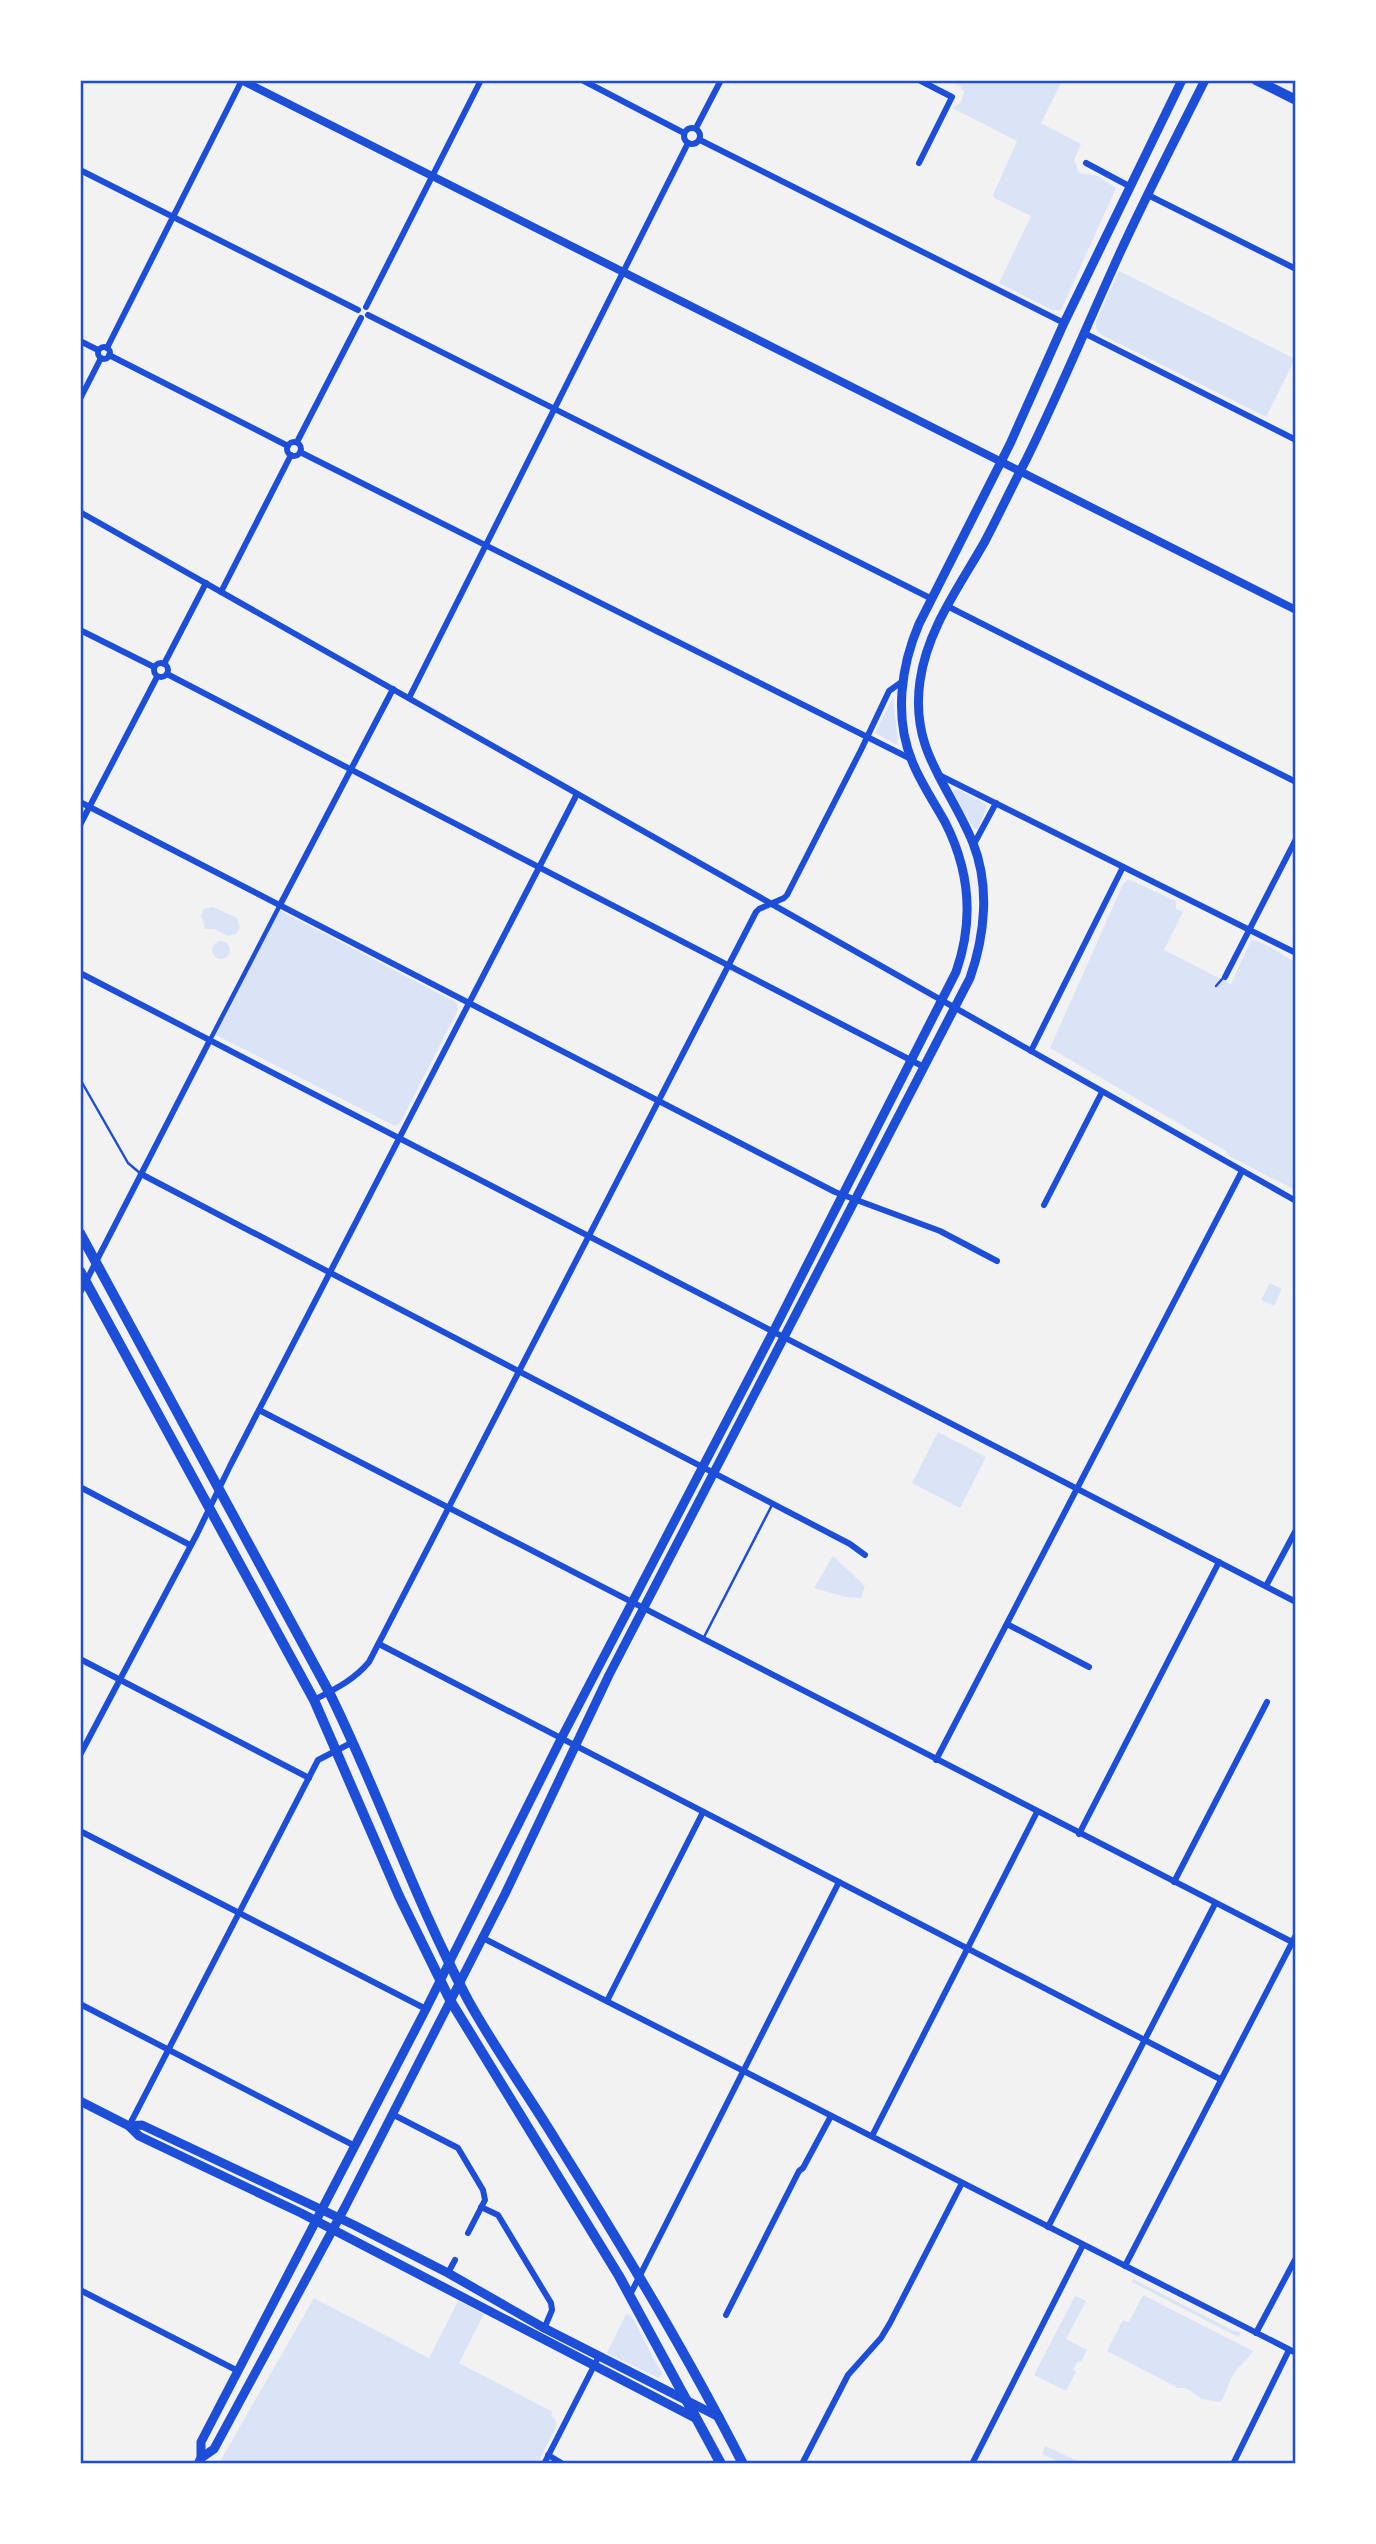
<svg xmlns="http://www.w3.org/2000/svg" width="1376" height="2544" font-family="'DejaVu Sans',sans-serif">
<rect width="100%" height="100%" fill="#f2f2f2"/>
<g fill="#dbe4f7">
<path d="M938 81H1062L1041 123 1081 144 1074 160 1079 173 1098 176 1116 188 1061 310H1052L999 283 1031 216 994 198 993 195 1017 141 952 108 961 102 964 92C958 79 948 86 938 81Z"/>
<path d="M1119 271 1295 359 1266 417 1100 334 1096 329V322Z"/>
<path d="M893 697 898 742 897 745 875 733Z"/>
<path d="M957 789 982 802 987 806 978 829H974L953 793V790Z"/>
<path d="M1128 879 1176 901V909L1183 912 1164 950 1231 984 1251 940C1260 939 1284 956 1295 962V1190L1229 1156 1226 1151 1050 1048 1123 884Z"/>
<path d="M213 907 237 918 240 927 236 934 228 936 214 929H205L201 915 204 909Z"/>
<path d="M275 908 457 1003 458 1010 400 1123 395 1126 214 1034Z"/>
<circle cx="221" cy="950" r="9"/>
<path d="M1270 1283 1282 1289 1274 1306 1261 1300Z"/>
<path d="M938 1432 986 1457 960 1508 912 1483Z"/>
<path d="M833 1556 865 1586 861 1598 845 1597 814 1588Z"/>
<path d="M1133 2279 1232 2330 1241 2332 1238 2337 1132 2282Z"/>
<path d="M1143 2295 1253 2351C1248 2360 1238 2366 1233 2375 1227 2384 1227 2394 1220 2402L1202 2399 1186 2388H1178L1107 2351 1123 2320 1129 2322Z"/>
<path d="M1075 2296 1086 2301 1066 2339 1087 2350 1081 2362 1078 2361 1073 2370 1076 2372 1066 2391 1034 2375Z"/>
<path d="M314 2298 429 2358 458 2301 484 2314 459 2363 553 2412 551 2415 556 2421V2427L538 2463H219Z"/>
<path d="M626 2314 631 2315 662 2374 659 2378 607 2353Z"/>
<path d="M1045 2446 1082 2463H1062L1042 2454Z"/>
</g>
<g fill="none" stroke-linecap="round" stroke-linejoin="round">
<g stroke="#1d4ed8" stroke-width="2.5">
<path d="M1216 986 1223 978"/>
<path d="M80 1079 128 1163 141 1174"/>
<path d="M703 1639 772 1505"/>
</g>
<path stroke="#1d4ed8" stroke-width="4.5" d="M210 1040 280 905"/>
<g stroke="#1d4ed8" stroke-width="6">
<path d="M582 80 684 133"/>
<circle cx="692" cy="136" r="8"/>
<path d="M696 128 721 80"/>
<path d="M700 140 1064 323"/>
<path d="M919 163 952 97 919 80"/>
<path d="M1086 163 1129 186"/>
<path d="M80 170 358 310"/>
<path d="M1148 195 1296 269"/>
<path d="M366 307 481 80"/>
<path d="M368 315 932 599"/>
<path d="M1084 333 1296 440"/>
<path d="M80 341 98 350"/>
<circle cx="104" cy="353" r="6"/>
<path d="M107 348 242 80"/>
<path d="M109 355 288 446"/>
<path d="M80 399 101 358"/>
<path d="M297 442 361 318"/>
<circle cx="294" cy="449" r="7"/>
<path d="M300 452 911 759"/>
<path d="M80 512 1296 1201"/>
<path d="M221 592 291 455"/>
<path d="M947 606 1296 782"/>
<path d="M80 630 154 667"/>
<circle cx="161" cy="670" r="7"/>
<path d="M164 664 206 583"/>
<path d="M167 674 924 1067"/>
<path d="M409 698 688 143"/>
<path d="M937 774 1296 953"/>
<path d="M80 802 835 1192 940 1231 997 1261"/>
<path d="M80 825 157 677"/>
<path d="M974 844 996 803"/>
<path d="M280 905 393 689"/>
<path d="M80 973 1296 1602"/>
<path d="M1225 977 1296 839"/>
<path d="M1031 1051 1123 867"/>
<path d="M141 1174 850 1544 865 1555"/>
<path d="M1044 1205 1102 1092"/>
<path d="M80 1293 210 1040"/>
<path d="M259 1410 1296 1944"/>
<path d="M80 1487 190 1545"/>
<path d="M1266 1586 1296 1530"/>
<path d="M1007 1624 1089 1667"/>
<path d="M379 1644 1220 2079"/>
<path d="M80 1659 309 1778"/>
<path d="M314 1700C335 1689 354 1680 369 1662L756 912 759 909 784 898 787 895 861 750 889 691 903 681"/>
<path d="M80 1755 197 1534 230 1466 577 794"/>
<path d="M936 1760 1242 1171"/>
<path d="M80 1831 426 2009"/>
<path d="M1079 1834 1219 1562"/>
<path d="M1174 1882 1267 1702"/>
<path d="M483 1938 1296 2353"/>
<path d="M607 2001 703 1812"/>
<path d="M80 2004 355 2146"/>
<path d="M392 2114 458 2148 483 2190 485 2200 468 2233"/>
<path d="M129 2126 318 1760 353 1742"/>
<path d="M872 2136 1037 1812"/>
<path d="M481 2207 498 2215 551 2303 552 2310 544 2329"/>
<path d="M1048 2227 1215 1904"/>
<path d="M1125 2266 1296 1935"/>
<path d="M448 2273 455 2260"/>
<path d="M80 2290 238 2371"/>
<path d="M630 2295 839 1882"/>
<path d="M726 2315 799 2171 803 2168 831 2116"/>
<path d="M1256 2333 1296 2258"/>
<path d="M548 2455 563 2464"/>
<path d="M544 2464 599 2356"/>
<path d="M802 2464 848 2375 881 2338 890 2323 962 2183"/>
<path d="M972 2464 1083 2245"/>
<path d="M1233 2464 1289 2350"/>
</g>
<path stroke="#1d4ed8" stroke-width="8" d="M241 80 1296 610"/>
<g stroke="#1d4ed8" stroke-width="9">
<path d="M80 2101 129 2126 139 2136 301 2213 697 2419"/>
<path d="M129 2126 142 2125 354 2225 448 2273 544 2328 719 2417"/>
<path d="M201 2458 214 2449 345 2207 505 1894 609 1675 970 978C985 935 990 886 973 843 949 784 910 751 920 681 927 630 959 587 984 543 999 515 1012 486 1027 458 1058 395 1085 330 1114 266 1142 203 1174 142 1205 80"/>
<path d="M198 2464 201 2458V2442L426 2009 562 1737 773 1332 956 972C974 921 970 871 945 822 934 802 920 782 912 761 894 717 901 666 919 624L1010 444 1064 323 1182 80"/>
</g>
<g stroke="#1d4ed8" stroke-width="10">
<path d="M1256 80 1296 100"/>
<path d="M80 1233 329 1692C379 1793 415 1901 468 2000 495 2049 529 2096 558 2144 623 2248 687 2354 743 2464"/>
<path d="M80 1271 314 1700 399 1896 450 2000 619 2276 721 2464"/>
</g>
</g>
<rect width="1376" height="2544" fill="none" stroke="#ffffff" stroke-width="164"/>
<rect x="82" y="82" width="1212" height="2380" fill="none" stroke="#1d4ed8" stroke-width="2.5"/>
</svg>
